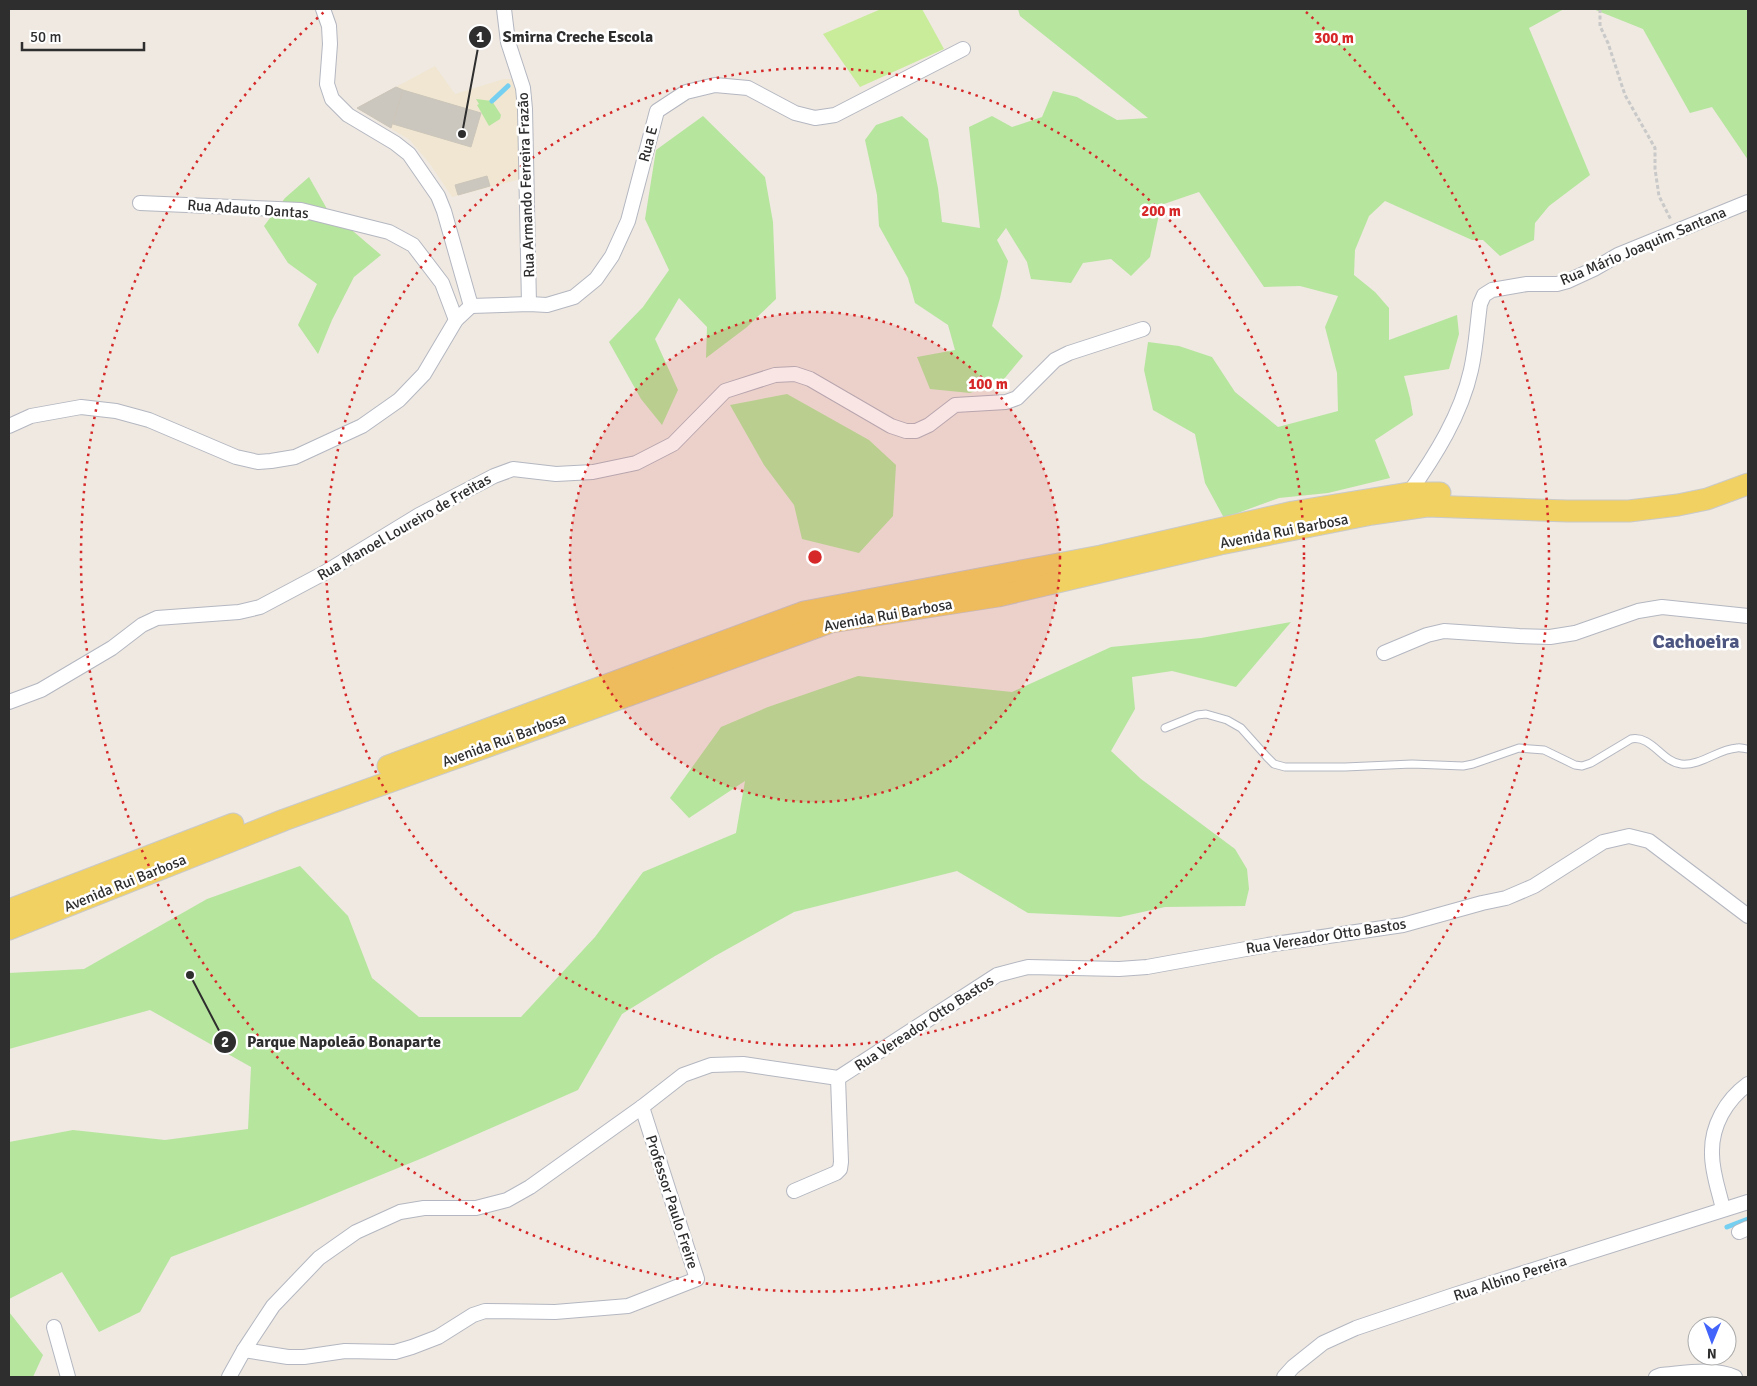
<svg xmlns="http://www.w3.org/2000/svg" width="1757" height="1386" font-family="Signika,sans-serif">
<rect width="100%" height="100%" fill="#efe9e1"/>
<path fill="#f0e6d1" d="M435 66 455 94 504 79H523L524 178 452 197 430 164 410 140 357 108Z"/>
<g fill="#b6e59e">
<path d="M1018 9H1564L1529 28 1590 175 1549 206 1535 223 1534 240 1500 256 1483 240H1472L1385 201 1369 216 1355 250 1354 275 1375 292 1389 308V340L1457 315 1459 334 1449 369 1404 376 1410 398 1413 415 1375 440 1390 478 1328 493 1279 498 1224 518 1205 483 1195 434 1153 410 1144 370 1148 342 1179 346 1212 357 1235 392 1278 427 1338 411 1337 373 1325 327 1338 296 1300 286 1264 287 1199 192 1161 205 1150 257 1131 276 1111 259 1083 263 1071 283 1031 279 1027 262 1006 228 997 240 1008 261 1000 298 992 326 1023 356 1004 379 970 393 930 389 917 357 955 350 948 325 915 303 908 278 879 226 877 195 865 140 876 125 902 116 928 139 938 188 942 222 980 228 969 127 992 116 1012 127 1042 117 1053 91 1077 97 1117 120 1148 118 1020 16Z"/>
<path d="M1593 9H1748V160L1712 107 1690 113 1643 29Z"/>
<path d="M476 99 492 101 501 115 500 119 489 126 477 105 479 104Z"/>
<path d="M703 116 765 177 773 222 776 299 747 327 706 358 707 327 679 298 655 339 678 390 662 425 641 399 609 342 643 307 669 270 645 219 656 150Z"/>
<path d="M309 177 327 209 381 255 354 277 332 320 318 354 298 325 317 284 288 263 264 226 285 198Z"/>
<path d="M787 394 869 440 896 465 893 516 859 553 802 539 794 505 764 465 730 405Z"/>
<path d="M1291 622 1236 687 1172 671 1132 677 1135 709 1111 751 1141 779 1235 849 1247 869 1249 889 1245 906 1165 907 1120 917 1028 913 957 871 794 912 715 956 622 1014 578 1090 425 1157 300 1208 171 1257 140 1312 99 1332 62 1272 9 1299V1142L73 1130 165 1140 248 1129 251 1067 150 1010 9 1049V973L84 969 207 899 300 866 348 916 372 978 419 1017H521L595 937 643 872 736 833 745 781 689 818 670 798 721 727 768 707 858 676 1012 692 1111 647 1201 638Z"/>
<path d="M9 1312 43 1355 33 1377H9Z"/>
</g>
<path fill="#c9ec9a" d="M881 9H922L944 49 860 87 823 34Z"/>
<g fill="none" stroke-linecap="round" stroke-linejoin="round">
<g stroke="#75cff0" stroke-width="5">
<path d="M492 101 508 86"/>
<path d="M1727 1227 1748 1219"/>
</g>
</g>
<g fill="#cbc7bf" stroke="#cbc5ba">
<path d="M396 87 403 90 391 128 357 108Z"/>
<path d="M403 90 481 113 471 147 393 124Z"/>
<path d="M487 176 490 186 458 195 455 185Z"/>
</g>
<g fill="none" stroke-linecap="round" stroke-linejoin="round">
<defs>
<path id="lane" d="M1165 728 1197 715 1206 714 1227 720 1241 728 1267 757 1274 764 1285 767H1345L1412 764 1463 766 1473 764 1519 748 1544 750 1575 765 1582 766 1591 763 1631 739C1652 735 1662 762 1681 764 1701 766 1718 749 1737 748 1740 747 1745 749 1748 749"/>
<g id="street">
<path d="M323 9 329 26 330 44 327 84 332 99 348 115 395 143 409 154 438 196 444 211 471 306"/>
<path d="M504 9 508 42 523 88 525 109 529 304"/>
<path d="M140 203 301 210 389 232 413 245 442 283 456 320"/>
<path d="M471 306 529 304 547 305 574 297 596 279 612 256 628 221 657 111 686 92 715 85 748 88 795 113 815 118 835 115 963 49"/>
<path d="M9 426 31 416 81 407 116 411 149 420 236 457 258 462 271 461 295 457 362 426 399 400 424 374 456 320 471 306"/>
<path d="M1409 493C1435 456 1461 415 1471 370 1476 348 1477 326 1480 304L1484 295 1492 290 1527 284H1557L1568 281 1594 269 1618 255 1748 202"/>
<path d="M1384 653 1427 635 1444 631 1519 636 1550 637 1575 633 1638 611 1662 607 1748 616"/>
<path d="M9 702 41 690 112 648 142 625 157 618 239 612 260 607 324 573 419 515 494 476 513 469 556 474 593 472 636 463 673 444 725 391 775 375 795 374 810 379 891 426 906 431H916L929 425 955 405 1006 402 1017 398 1055 360 1069 353 1143 329"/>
<path d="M794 1191 836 1173 840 1169 841 1162 838 1078"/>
<path d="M1723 1209C1719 1191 1712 1173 1712 1154 1711 1126 1726 1100 1748 1084"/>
<path d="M1739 1232 1748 1228"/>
<path d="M54 1327 68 1377"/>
<path d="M244 1350 288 1357H304L345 1351 395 1352 412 1347 438 1337 473 1315 485 1311 555 1312 628 1306 697 1279 642 1107"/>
<path d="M229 1377 244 1350 273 1306 319 1258 356 1232 400 1212 424 1208H476L507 1200 530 1187 642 1107 683 1075 711 1065 743 1064 838 1078 997 975 1028 967 1119 969 1147 967 1268 945 1403 925 1482 903 1506 898 1534 886 1603 842 1629 836 1649 841 1748 916"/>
<path d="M1284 1377 1293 1367 1323 1343 1356 1328 1454 1295 1748 1202"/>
<path d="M1656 1377 1661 1375C1684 1373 1714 1367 1735 1377"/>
</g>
<g id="primary">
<path d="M388 766 804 612 1101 556 1293 512 1409 493H1440"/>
<path d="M9 910 233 824"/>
<path d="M9 929 284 820 831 622 998 596 1220 544 1372 514 1427 506 1567 511H1629L1678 505 1707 499 1748 484"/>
</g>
</defs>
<use href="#lane" stroke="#b4b7c1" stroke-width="9"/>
<use href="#street" stroke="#b4b7c1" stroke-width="16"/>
<use href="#primary" stroke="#c9c9c9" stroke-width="23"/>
<path stroke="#c9c9c9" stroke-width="3" stroke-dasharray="4 2.5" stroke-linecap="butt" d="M1600 9V26L1608 43 1625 95 1655 148V169L1659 196 1671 220"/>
<use href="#lane" stroke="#fff" stroke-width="7"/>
<use href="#street" stroke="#fff" stroke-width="14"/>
<use href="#primary" stroke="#f2d163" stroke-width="21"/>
</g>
<circle cx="815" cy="557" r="245" fill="#d62828" fill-opacity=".12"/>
<g fill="none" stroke="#d62828" stroke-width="2.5" stroke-dasharray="2.5 5">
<circle cx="815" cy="557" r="245"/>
<circle cx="815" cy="557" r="489"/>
<path d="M1306 12A734 734 0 1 1 324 12"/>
</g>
<g text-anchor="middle" stroke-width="5" stroke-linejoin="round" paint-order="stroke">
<g font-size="15" fill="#2e2e2e" stroke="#fff">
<text transform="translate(648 144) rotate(-75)" y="5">Rua E</text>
<text transform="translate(526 185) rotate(-92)" y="5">Rua Armando Ferreira Frazão</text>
<text transform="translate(248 209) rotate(4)" y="5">Rua Adauto Dantas</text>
<text transform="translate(1643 246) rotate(-23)" y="5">Rua Mário Joaquim Santana</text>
<text transform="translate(404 527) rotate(-30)" y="5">Rua Manoel Loureiro de Freitas</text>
<text transform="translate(1284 531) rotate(-11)" y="5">Avenida Rui Barbosa</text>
<text transform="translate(888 615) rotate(-10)" y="5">Avenida Rui Barbosa</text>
<text transform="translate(504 740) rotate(-20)" y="5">Avenida Rui Barbosa</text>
<text transform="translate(125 883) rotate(-22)" y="5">Avenida Rui Barbosa</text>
<text transform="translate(1326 936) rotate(-9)" y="5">Rua Vereador Otto Bastos</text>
<text transform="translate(924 1023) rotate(-33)" y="5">Rua Vereador Otto Bastos</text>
<text transform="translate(672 1202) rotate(72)" y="5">Professor Paulo Freire</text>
<text transform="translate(1510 1278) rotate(-18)" y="5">Rua Albino Pereira</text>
</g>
<g font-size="20" font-weight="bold" fill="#4d5680" stroke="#fff">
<text x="1696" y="648">Cachoeira</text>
</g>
</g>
<circle cx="815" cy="557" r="8" fill="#d62828" stroke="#fff" stroke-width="2.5"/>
<g font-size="15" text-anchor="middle" font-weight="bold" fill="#d62828" stroke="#fff" stroke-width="5" stroke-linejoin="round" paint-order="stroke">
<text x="1334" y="43">300 m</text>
<text x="1161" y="216">200 m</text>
<text x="988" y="389">100 m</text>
</g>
<path fill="none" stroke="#2e2e2e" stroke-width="2" d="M462 134L480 37M190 975L225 1042"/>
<g fill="#2e2e2e" stroke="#fff" stroke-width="2">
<circle cx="462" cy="134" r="5"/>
<circle cx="190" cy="975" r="5"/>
<circle cx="480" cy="37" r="12"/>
<circle cx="225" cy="1042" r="12"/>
</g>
<g font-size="15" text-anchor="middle" font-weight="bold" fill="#fff">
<text x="480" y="42">1</text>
<text x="225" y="1047">2</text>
</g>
<g font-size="16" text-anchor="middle" font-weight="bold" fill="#2e2e2e" stroke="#fff" stroke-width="5" stroke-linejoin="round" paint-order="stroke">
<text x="578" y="42">Smirna Creche Escola</text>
<text x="344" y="1047">Parque Napoleão Bonaparte</text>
</g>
<rect width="1757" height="1386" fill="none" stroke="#2e2e2e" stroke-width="20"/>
<g transform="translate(1712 1341) rotate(181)"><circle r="24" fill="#ffffff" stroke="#ababab"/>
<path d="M0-4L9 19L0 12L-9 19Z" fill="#4264fb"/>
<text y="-8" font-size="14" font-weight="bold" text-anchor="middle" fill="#2e2e2e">N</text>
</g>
<path d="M22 42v8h122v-8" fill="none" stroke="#2e2e2e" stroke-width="2.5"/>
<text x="30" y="42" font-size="15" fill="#2e2e2e" stroke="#ffffff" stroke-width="4" paint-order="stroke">50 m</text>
</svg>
